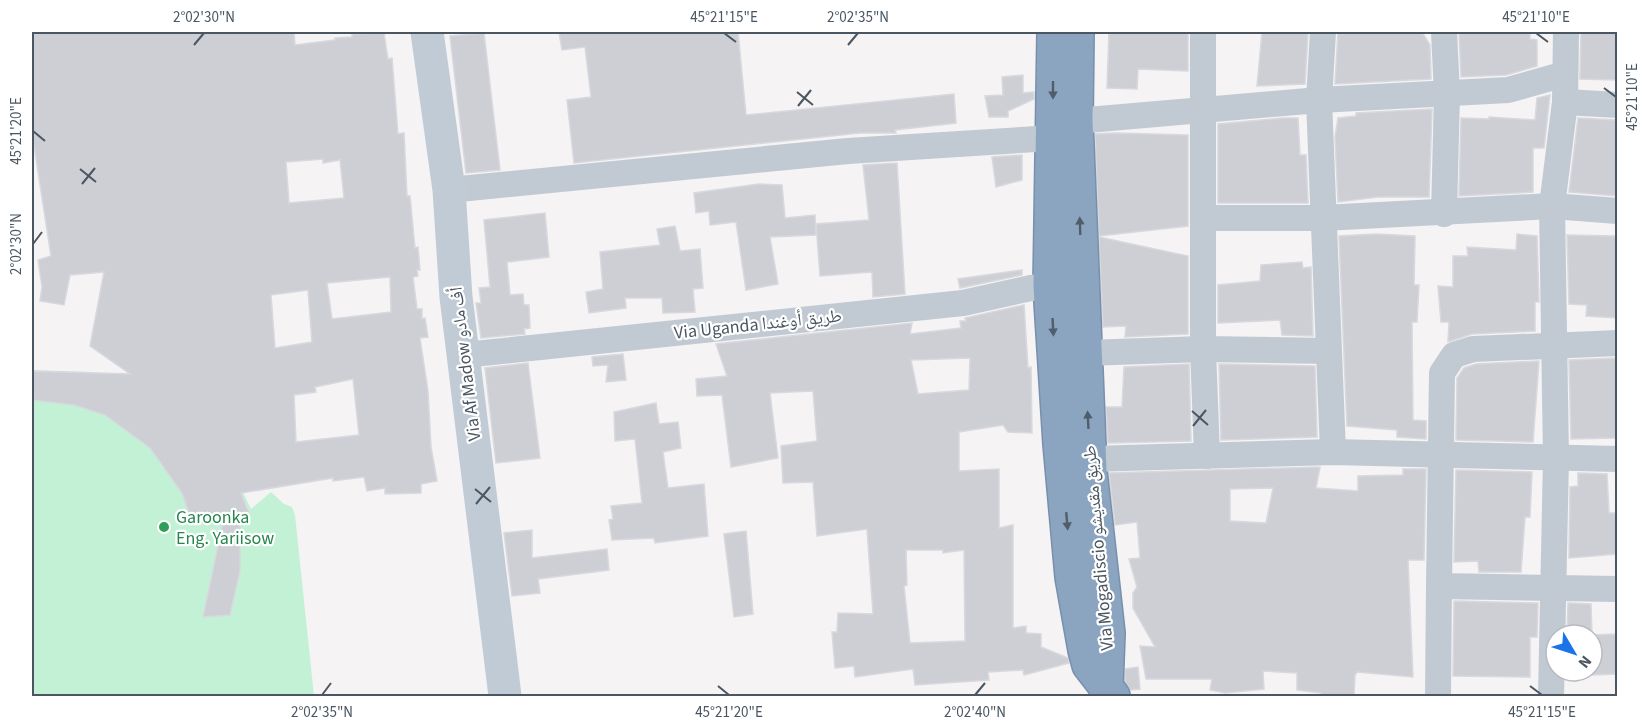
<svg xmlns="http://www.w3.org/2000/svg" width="1649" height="728" font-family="'Source Sans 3','Noto Naskh Arabic',sans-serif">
<rect width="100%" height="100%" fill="#f5f3f3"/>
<path fill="#c3f1d5" d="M32 370 93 372 103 376 229 463 251 509 271 492 284 504 292 507 295 515 314 696H32Z"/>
<g fill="#cdcfd5" stroke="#d7d9de" stroke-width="1.5" fill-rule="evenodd">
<path d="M32 32H294L295 45 335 40V38L352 37V34L384 33 388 59 392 58 398 134 404 133 407 196H410L415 248 418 247 420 270H417L418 276 413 277 417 309H422V319L425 318 428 337 420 338 428 391 431 447 437 481 421 484V493L385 494V488L367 491 364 477 333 481V478L241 493 249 513 240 515V571L230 615 203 617 224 517 192 521 182 493 150 448 105 415 74 405 32 400V371L130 374 90 346 104 272 70 275 64 305 40 301 42 287 38 260 51 256 32 133ZM323 159V163L340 160 344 198 289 203 286 162ZM390 277 391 312 332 319 327 283ZM308 290 312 342 275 348 271 295ZM353 379 359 435 296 442 294 395 316 392 315 387Z"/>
<path d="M559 32H738L746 115 954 94 956 123 895 130 896 133H860L574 163 567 100 591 97 585 47 562 50Z"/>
<path d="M1109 32H1188V71L1138 69 1137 89 1107 88Z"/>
<path d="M1262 32H1308L1305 84 1257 86Z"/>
<path d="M1338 32H1422L1430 45 1431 79 1335 84Z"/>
<path d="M1459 32H1530V39L1537 40V66L1506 75 1461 77Z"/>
<path d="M1581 32H1617V80L1580 79Z"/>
<path d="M484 33 500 170 466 173 450 36Z"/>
<path d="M1023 75V93L1034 92V99L1008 111V117H989L985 96 1003 95 1002 77Z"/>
<path d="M1550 95 1544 148H1533V192L1459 196 1461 118 1489 119V117L1535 120 1537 98Z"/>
<path d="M1432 109 1429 197H1378L1338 202 1335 137 1338 118 1356 116V113Z"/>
<path d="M1283 118H1298L1300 155H1306L1308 203H1218V124Z"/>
<path d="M1578 118 1617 120V196L1569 192Z"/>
<path d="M1115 133 1188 135V226L1099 236 1095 134Z"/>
<path d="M1022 155V180L996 187 992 157Z"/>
<path d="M897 163 905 294 873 297 872 272 820 276 816 224 869 220 863 165Z"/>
<path d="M759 184 782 185 785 218 815 215 816 235 770 237 778 284 746 290 736 222 710 225 709 211 696 213 694 193Z"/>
<path d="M545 213 549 257 507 262 510 295 523 294 524 305H529L530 328 524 329 525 334 481 338 476 303H481L479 288 490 287 484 220Z"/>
<path d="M675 226 680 251 700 249 703 288 693 289 695 312 663 313 662 298H625L626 308 589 313 586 292 603 289 600 252 660 245 657 229Z"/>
<path d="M1376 234 1415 236 1414 285H1419L1417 322H1412L1413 420 1426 421V439L1397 437V430L1347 426 1339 236Z"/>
<path d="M1517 234 1537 236 1539 302H1535V331L1472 334 1448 342 1449 322H1441L1438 286 1453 287V256H1468L1467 247 1516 250Z"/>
<path d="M1567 235 1617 236V318L1586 316 1587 305 1569 304Z"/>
<path d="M1099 237 1188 256V334L1125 337 1126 326 1103 327Z"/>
<path d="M1302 262 1303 268 1311 267 1313 336 1282 335 1280 320 1218 323V285L1260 281 1261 265Z"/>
<path d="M1022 270V275L960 288 958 279Z"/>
<path d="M1024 305 1028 368 1031 367 1032 433 1008 432 1003 425 959 432V471L999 469V528L1013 525V628L1026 626V633L1041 634V647L1068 658 1069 663 1024 675 1023 670 988 672 989 680 915 685 913 669 855 677 854 666 835 668 832 632H837L838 613 873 614 867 529 817 536 813 482 783 483 781 446 817 441 813 391 770 393 778 458 731 467 722 395 697 396 696 379 727 376 716 344 912 323 910 334 961 328 960 321H966L965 318ZM970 358 969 390 918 394 911 360ZM906 550H943V553L964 550 965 641 910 643 904 586 907 585Z"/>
<path d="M623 354 626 380 606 382 608 365 593 366 592 357Z"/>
<path d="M1617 358V438L1571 439 1569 360Z"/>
<path d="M1539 361 1533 442 1456 440 1457 378 1464 368 1476 364Z"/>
<path d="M528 363 540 458 496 463 485 368Z"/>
<path d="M1189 364 1191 441 1108 443 1106 407H1122L1124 367Z"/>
<path d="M1219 364 1315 366 1317 437 1221 440Z"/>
<path d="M656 403 659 424 678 422 681 448 663 452 668 488 704 484 708 536 655 543 654 538 612 540 609 520 613 519 611 506 642 503 635 439 615 441 614 412Z"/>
<path d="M1320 467 1316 488 1358 491V476L1403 475V469H1426L1424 560H1408L1413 677 1357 672 1355 675 1354 696H1321V693L1297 690V673L1263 671 1264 689 1225 693 1210 690 1212 679H1146L1140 646 1155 647 1133 608V593L1137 587 1129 559 1140 558 1137 522 1115 525 1109 473ZM1273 488 1266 523 1230 521V489Z"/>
<path d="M1456 470 1532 472 1530 517H1525L1521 572H1479L1478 561 1454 562Z"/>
<path d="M1578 473 1607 474 1609 513H1617V554L1569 558 1570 487 1578 486Z"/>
<path d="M532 530V558L607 549 609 570 538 579 540 593 512 596 504 533Z"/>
<path d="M746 531 753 614 734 617 724 534Z"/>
<path d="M1454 601 1538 603 1537 637H1530V677L1453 676Z"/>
<path d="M1568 603 1591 604 1592 635H1567Z"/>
<path d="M1617 634V674L1592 675V635Z"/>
<path d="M1138 667 1140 689 1130 690 1125 681V669Z"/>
</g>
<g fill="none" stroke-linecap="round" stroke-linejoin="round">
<defs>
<g id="highway">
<path d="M1054 32 1050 286 1060 444 1072 577 1085 650 1089 665 1113 696"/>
<path d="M1077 32 1076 121 1090 471 1108 633 1106 688"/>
</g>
</defs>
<use href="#highway" stroke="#7690ad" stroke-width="36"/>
<g stroke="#c1cad2" stroke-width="26">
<path d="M1203 32V349L1207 456"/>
<path d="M1323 32 1319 100 1333 452"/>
<path d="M1565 102 1618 105"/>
<path d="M1076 121 1319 100 1508 90 1565 74"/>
<path d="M449 190 848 151 1053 138"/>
<path d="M1444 214 1447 94 1444 32"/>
<path d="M1204 218H1323L1552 206 1618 211"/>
<path d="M1085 353 1203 349 1327 351"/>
<path d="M464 355 963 303 1031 288 1050 286"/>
<path d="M1090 459 1333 452 1618 459"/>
<path d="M1439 586 1442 373 1454 355 1473 349 1618 343"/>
<path d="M1438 696 1439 586 1618 589"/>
<path d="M1551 696 1556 458 1552 206 1565 102 1566 32"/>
</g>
<path stroke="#c1cbd6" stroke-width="33" d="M427 32 449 190 456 297 505 696"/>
<use href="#highway" stroke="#8ba5c1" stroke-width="33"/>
</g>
<defs><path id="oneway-solid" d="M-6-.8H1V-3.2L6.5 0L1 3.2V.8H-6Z" transform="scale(1.5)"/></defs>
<g fill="#505e6b">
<use href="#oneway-solid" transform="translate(1053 90) rotate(90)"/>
<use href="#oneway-solid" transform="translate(1080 226) rotate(-92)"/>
<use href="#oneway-solid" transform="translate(1053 327) rotate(87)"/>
<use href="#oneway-solid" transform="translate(1088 420) rotate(-93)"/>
<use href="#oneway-solid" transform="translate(1067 521) rotate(85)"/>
</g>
<path fill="none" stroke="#4a5661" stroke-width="2" d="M724 33 736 42M1536 33 1548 42M194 45 204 33M848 45 858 33M1604 88 1616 97M797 92 813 105M798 106 811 90M33 131 45 141M80 169 96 182M82 184 95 168M33 244 42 232M1192 411 1208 425M1193 426 1206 410M475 489 491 502M476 504 490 487M718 686 729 695M1530 686 1542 695M322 695 331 683M975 695 985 683"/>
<circle fill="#2e9e5b" stroke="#fff" stroke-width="2" cx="164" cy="527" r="6"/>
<g text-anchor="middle" stroke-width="4.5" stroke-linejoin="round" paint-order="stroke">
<g font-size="18" fill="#4a5661" stroke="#fff">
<text transform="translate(758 324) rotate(-6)" y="6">Via Uganda طريق أوغندا</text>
<text transform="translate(465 364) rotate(-97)" y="6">Via Af Madow أف مادو</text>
<text transform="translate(1098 548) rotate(-95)" y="6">Via Mogadiscio طريق مقديشو</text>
</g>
<g font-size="18" fill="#27864d" stroke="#fff" text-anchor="start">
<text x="176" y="523">Garoonka<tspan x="176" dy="21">Eng. Yariisow</tspan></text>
</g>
</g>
<rect width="1649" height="728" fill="none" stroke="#ffffff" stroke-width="66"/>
<g transform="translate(1574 653) rotate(129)"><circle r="28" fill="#ffffff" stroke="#b7bbc0" stroke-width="1.5"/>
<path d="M0-4.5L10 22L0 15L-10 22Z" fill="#1a73e8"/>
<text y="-9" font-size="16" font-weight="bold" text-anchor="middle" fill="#4a5661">N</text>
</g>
<rect x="33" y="33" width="1583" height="662" fill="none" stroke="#4a5661" stroke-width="2"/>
<g font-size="15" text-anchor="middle" fill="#4a5661">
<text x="204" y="22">2°02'30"N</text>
<text x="724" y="22">45°21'15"E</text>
<text x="858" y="22">2°02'35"N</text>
<text x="1536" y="22">45°21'10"E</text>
<text transform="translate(1632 97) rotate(-90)" y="5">45°21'10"E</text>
<text transform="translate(16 131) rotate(-90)" y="5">45°21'20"E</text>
<text transform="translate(16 244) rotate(-90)" y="5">2°02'30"N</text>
<text x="322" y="717">2°02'35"N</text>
<text x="729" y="717">45°21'20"E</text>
<text x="975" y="717">2°02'40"N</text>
<text x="1542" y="717">45°21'15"E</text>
</g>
</svg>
